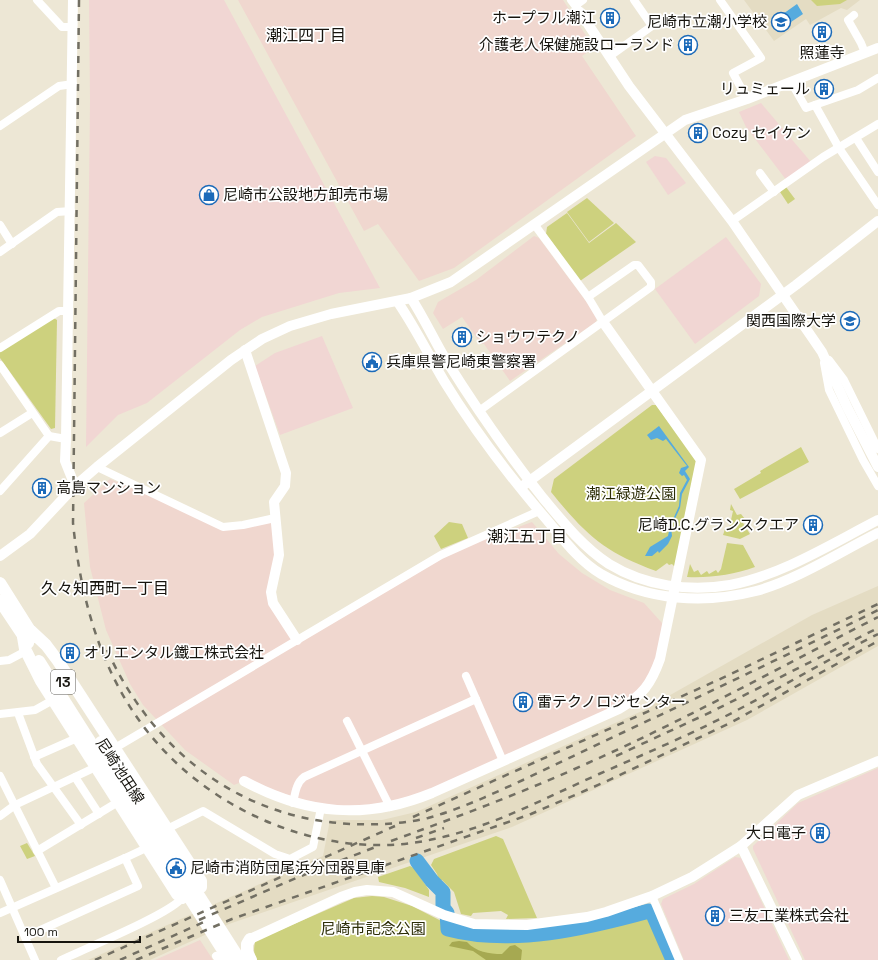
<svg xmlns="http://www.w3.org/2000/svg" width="878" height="960" font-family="'Space Grotesk','Noto Sans JP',sans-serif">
<rect width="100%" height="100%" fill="#ede7d5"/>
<g fill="#f1d6d3">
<path d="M89 0H224L380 288 339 293 262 317 240 330 147 403 118 415 86 447 90 101Z"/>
<path d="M761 103 811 162 787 181 746 127 739 112Z"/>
<path d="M655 156 666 158 686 183 668 195 646 162Z"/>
<path d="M726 237 761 284 759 296 695 344 655 289Z"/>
<path d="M322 336 353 408 280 435 255 366 275 353Z"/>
<path d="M878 768V960H805L753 849V846L798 803Z"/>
<path d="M735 857 741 858 789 960H684L661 904 663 899 694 884Z"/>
</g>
<g fill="#f0d7cf">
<path d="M238 0H563L594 48 582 56 636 136 454 268 419 281 378 224 364 231Z"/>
<path d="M534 236 539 238 597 316 596 322 510 381 484 344H481L462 317 443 329 433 313 438 302 476 280Z"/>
<path d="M110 479 223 527 275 518 279 555 271 592 297 640 441 555 532 522 559 554 582 573 610 590 644 603 662 623 660 659 643 693 432 793 339 811 244 781 234 785 185 750 143 705 130 684 106 630 90 567 84 503Z"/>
<path d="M200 940 213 960H155Z"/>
</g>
<g fill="#e4dcc3">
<path d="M744 0H860L847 10 841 8 810 25 806 19 774 41Z"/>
<path d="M878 586V646L747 720 512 827 229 924 150 960H88L323 856 330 820H382L416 812 642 711 812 615Z"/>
</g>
<g fill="#cdd17e">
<path d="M811 0H847L840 4 817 6Z"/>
<path d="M786 187 795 199 788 204 780 192Z"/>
<path d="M587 198 614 223 589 242 567 212Z"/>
<path d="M567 213 589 243 616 223 636 242 580 281 546 234 547 227Z"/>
<path d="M52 317 57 320 55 428 51 429 0 358V352Z"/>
<path d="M652 405H656L696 460V465L675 567 672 564 669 565 667 563 656 571C604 552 586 535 551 492L554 479Z"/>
<path d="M801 447 809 462 740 499 734 489 761 473 760 471Z"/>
<path d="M731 504 737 515 741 514 745 519 743 523 750 534 740 539 723 535 725 529H729L733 511 730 510Z"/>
<path d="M449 522 462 524 468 538 441 549 434 536Z"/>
<path d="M727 543 743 545 755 567C733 575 710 578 687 577L690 564 694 572 698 570 701 575 707 571 709 574 716 570 718 573 721 569Z"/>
<path d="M496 836 503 839 537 918 506 919 508 915 501 911 473 913 471 916 461 914 454 892 442 880H439L437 874 431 865 434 859Z"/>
<path d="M27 843 35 856 27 859 20 846Z"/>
<path d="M410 866 414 868 429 890V897L405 888 379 882 378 877Z"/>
<path d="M372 896 384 897 412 906 453 927 487 931 517 932 557 929 613 919 648 908 654 914 674 960H257C253 953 254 949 255 941L354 898Z"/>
</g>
<path fill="#a6a951" d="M459 941 467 942C476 952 489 954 502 954L510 946 515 945 522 950 521 960H486L473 951 449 946 452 942Z"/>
<g fill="#56abde">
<path d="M797 4 803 14 779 30 773 21Z"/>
<path d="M659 426 689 467 685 471 690 479 682 494 680 508 671 527 672 536 668 544 659 553 658 551 652 556H645L650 547 668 536 670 526 679 506 680 493 687 480 684 475 682 476 679 473 681 468 687 466 666 439 663 441 657 438 651 440 647 435Z"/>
</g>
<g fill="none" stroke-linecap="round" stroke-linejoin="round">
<path stroke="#56abde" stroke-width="15" d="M417 861 432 881 443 892V908L447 913 448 929C512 946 587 928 649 911L652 912 673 960"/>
<g stroke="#fff" stroke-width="8">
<path d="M37 0 62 27H73"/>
<path d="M571 0 580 12"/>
<path d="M720 0 761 58 733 73 747 99"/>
<path d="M576 5 583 0"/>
<path d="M854 15 848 20 861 43 865 53"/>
<path d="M610 56 652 26 634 0"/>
<path d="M791 82 806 108 858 90 878 78"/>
<path d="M815 105 839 148 878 205"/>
<path d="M0 126 59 86 73 84"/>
<path d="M856 138 878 172"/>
<path d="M760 173 774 192"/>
<path d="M732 221 823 157 878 124"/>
<path d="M534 224 588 297 603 322"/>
<path d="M0 225 12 244"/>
<path d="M0 252 57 212 71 211"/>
<path d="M0 348 59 311H69"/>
<path d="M829 360 844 380 878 449"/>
<path d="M824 363 829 390 863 460 878 486"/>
<path d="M0 365 49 436"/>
<path d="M479 411 651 287V282L638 265H634L588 297"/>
<path d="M0 433 32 413"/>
<path d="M97 467 223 527 243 525 275 518"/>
<path d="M0 491 49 436 66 439"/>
<path d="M0 661 9 660 26 651"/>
<path d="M466 676 503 761"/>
<path d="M18 713 37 764 81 825"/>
<path d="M0 714 35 710 53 700"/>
<path d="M347 721 390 807"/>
<path d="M115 748 441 555 539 511"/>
<path d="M34 757 77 738"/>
<path d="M0 776 56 888"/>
<path d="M75 777 99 814"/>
<path d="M293 803C295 794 296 783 304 777L476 699"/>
<path d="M0 816 15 805 96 767"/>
<path d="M166 834 171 827 203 811 275 854 290 859 313 847 321 808"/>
<path d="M37 851 118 802"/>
<path d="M0 880 35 960"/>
<path d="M652 896 679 960"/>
<path d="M0 913 125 858 142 850 151 843"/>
<path d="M25 937 138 886 125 858"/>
<path d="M216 956 219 960"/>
<path d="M61 960C84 949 170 914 182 898"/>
</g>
<g stroke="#fff" stroke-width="10">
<path d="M73 0 66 439 65 461 75 486"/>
<path d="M580 12 629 86 732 221 822 352 847 407 878 467"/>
<path d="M411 298C424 318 434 340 446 360 476 408 508 454 543 498 563 522 582 546 609 564 645 586 689 592 730 585 782 575 831 544 878 520"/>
<path d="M397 301C415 327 428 354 444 381 474 430 510 477 547 520 563 539 579 561 601 574 648 601 705 604 756 591 797 580 840 552 878 533"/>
<path d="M245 350 286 473 285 486 274 502 279 555 271 592 273 603 297 640"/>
<path d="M524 485 796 285 878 221"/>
<path d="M0 556 30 534 75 486 97 467 231 360 262 339 290 326 331 314 411 298 451 282 685 120 747 99 878 48"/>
<path d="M244 781C307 815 366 820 432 793L619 709C643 695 651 684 660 659L701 460 603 322"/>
<path d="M741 846 797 960"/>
<path d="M250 939 341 897 355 892 367 890 393 892 444 915 474 924 527 925 587 917 606 912 652 896 692 877 741 846 798 795 878 761"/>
</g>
<g stroke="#fff" stroke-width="12">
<path d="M0 583 34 637"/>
<path d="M0 601 28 643"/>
<path d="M23 637 25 649 41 681 177 894 182 898 201 887V881L58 661 46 645 31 631"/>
<path d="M39 661 229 960"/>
<path d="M101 742 240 960"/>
<path d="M250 939 247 944V952L251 960"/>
</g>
<g stroke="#726f63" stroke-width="2.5" stroke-dasharray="7 7" stroke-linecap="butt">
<path d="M79 0 73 523C83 622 114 715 195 779 261 831 351 858 434 839 492 827 545 798 599 774 640 756 682 738 722 718 775 691 825 661 878 634"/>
<path d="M107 650C153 751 240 819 352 824 377 825 403 824 428 818 461 809 492 794 523 780 557 764 590 748 624 732 709 692 794 652 878 610"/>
<path d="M616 756 711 712 878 628"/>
<path d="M413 817 718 680 878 604"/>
<path d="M416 838 444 828"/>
<path d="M391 841C457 817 524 792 588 763 687 719 782 666 878 617"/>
<path d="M199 920 296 878 378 846"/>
<path d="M95 960 395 826"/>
<path d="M120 960 206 921"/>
<path d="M136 960 232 919 531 814 605 782 732 722 878 641"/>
</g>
</g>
<defs>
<symbol id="building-ring" viewBox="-11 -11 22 22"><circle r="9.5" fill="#fff" stroke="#1b6ab9" stroke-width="1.5"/><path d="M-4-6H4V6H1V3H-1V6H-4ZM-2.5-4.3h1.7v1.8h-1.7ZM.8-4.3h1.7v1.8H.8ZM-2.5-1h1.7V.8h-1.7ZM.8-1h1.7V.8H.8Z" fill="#1b6ab9"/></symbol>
<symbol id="school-ring" viewBox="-11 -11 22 22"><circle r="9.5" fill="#fff" stroke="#1b6ab9" stroke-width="1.5"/><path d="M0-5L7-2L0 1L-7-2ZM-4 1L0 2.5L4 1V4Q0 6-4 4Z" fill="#1b6ab9"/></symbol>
<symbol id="shop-ring" viewBox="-11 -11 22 22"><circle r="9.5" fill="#fff" stroke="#1b6ab9" stroke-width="1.5"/><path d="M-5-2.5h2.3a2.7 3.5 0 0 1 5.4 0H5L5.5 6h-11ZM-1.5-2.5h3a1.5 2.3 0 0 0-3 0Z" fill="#1b6ab9"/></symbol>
<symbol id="university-ring" viewBox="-11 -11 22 22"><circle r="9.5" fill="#fff" stroke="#1b6ab9" stroke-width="1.5"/><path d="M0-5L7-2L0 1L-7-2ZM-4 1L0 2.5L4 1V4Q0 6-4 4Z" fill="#1b6ab9"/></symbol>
<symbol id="civic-ring" viewBox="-11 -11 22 22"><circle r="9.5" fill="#fff" stroke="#1b6ab9" stroke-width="1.5"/><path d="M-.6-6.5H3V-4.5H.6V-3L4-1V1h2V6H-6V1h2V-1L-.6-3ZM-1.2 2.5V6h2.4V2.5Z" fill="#1b6ab9"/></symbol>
</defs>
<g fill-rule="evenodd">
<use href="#building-ring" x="599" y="7" width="22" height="22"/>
<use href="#school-ring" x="770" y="11" width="22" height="22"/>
<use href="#building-ring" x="811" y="21" width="22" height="22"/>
<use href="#building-ring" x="677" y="34" width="22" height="22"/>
<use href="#building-ring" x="813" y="78" width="22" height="22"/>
<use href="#building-ring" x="687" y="122" width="22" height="22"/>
<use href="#shop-ring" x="198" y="184" width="22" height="22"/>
<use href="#university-ring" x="839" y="310" width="22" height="22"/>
<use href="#building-ring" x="451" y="326" width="22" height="22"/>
<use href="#civic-ring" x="361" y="351" width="22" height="22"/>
<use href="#building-ring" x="31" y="477" width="22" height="22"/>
<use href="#building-ring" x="802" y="514" width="22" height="22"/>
<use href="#building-ring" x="59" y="642" width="22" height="22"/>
<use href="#building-ring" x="512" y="691" width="22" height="22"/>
<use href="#building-ring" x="809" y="822" width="22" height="22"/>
<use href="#civic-ring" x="165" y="857" width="22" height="22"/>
<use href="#building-ring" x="704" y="905" width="22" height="22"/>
</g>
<g text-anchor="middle" stroke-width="3.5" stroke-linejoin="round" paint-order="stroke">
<rect fill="#fff" stroke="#5c5a56" stroke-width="1" x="51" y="670" width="24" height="24" rx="3"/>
<g font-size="14" font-weight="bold" fill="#16140e">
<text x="63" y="687">13</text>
</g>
<g font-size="15" fill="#16140e" stroke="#fff" text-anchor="start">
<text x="596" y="23" text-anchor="end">ホープフル潮江</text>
<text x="767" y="27" text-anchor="end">尼崎市立潮小学校</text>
<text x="674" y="50" text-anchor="end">介護老人保健施設ローランド</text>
<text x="822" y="58" text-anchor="middle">照蓮寺</text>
<text x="810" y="94" text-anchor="end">リュミェール</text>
<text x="712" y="138">Cozy セイケン</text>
<text x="223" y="200">尼崎市公設地方卸売市場</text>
<text x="836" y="326" text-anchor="end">関西国際大学</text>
<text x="476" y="342">ショウワテクノ</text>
<text x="386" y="367">兵庫県警尼崎東警察署</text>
<text x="56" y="493">高島マンション</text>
<text x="799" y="530" text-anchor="end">尼崎D.C.グランスクエア</text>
<text x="84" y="658">オリエンタル鐵工株式会社</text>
<text x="537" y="707">雷テクノロジセンター</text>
<text x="806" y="838" text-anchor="end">大日電子</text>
<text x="190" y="873">尼崎市消防団尾浜分団器具庫</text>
<text x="729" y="921">三友工業株式会社</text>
</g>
<g font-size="15" fill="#2c2d06" stroke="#fff">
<text x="631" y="499">潮江緑遊公園</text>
<text x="373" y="934">尼崎市記念公園</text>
</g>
<g font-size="15" fill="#16140e" stroke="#fff">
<text transform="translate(120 771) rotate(57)" y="5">尼崎池田線</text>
</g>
<g font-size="16" fill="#16140e" stroke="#fff">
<text x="306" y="41">潮江四丁目</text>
<text x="527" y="542">潮江五丁目</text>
<text x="105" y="594">久々知西町一丁目</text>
</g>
</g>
<path d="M18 936v6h122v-6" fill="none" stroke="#16140e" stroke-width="2"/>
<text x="24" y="936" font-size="12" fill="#16140e" stroke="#ffffff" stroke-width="3" paint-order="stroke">100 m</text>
</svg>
